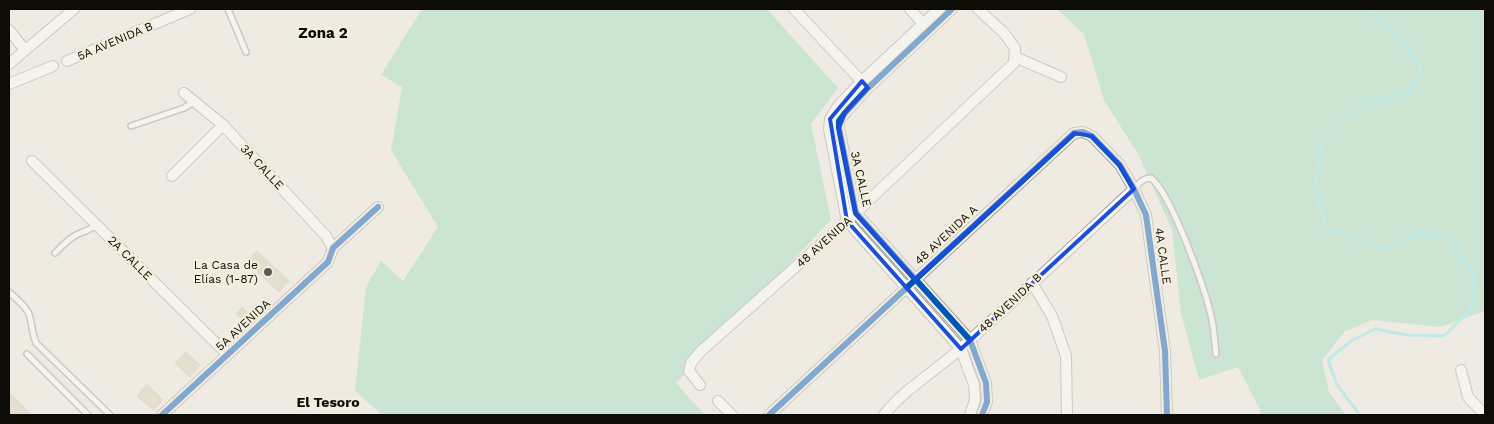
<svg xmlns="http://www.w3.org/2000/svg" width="1494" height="424" font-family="'Work Sans',sans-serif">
<rect width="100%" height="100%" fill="#efebe2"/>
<g fill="#a3ddc0">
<path d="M422 9H767L838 88 811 124 831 220 676 383 705 415H382L355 391 366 287 381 261 403 281 438 227 391 150 402 87 381 75Z"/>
<path d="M1057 9H1485V311L1440 327 1372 320 1344 332 1322 360 1329 392 1346 415H1260V410L1238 367 1199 380 1181 313 1172 230 1138 154 1104 100 1084 34Z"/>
</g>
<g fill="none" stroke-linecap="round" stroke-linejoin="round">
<path stroke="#85e9ec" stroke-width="3" d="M1360 415 1337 385 1328 360 1351 341 1375 329 1407 335 1444 336 1471 309 1474 275 1448 239 1420 231 1390 247 1350 238 1326 227 1314 188 1322 145 1353 113 1378 100 1410 93 1421 68 1402 39 1376 17 1371 9"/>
</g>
<g fill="#d8ceb8" stroke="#c8c6be">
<path d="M257 251 289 281 279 292 247 262Z"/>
<path d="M242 307 253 318 248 324 236 314Z"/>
<path d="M186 352 200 365 190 377 175 363Z"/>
<path d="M147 384 163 400 153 410 137 396Z"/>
<path d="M9 392 32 415H9Z"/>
</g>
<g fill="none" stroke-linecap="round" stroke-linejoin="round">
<defs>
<g id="service">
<path d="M228 9 246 52"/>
<path d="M131 126 184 108 194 102"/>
<path d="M1134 189C1139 183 1143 178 1151 178 1172 195 1206 291 1212 320 1214 331 1215 343 1216 354"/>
<path d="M55 253C62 246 69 238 78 234 85 231 90 230 96 225"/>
<path d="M9 292C16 299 25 305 29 314 32 323 32 333 36 343L110 415"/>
<path d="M27 354 88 415"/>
</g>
<g id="minor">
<path d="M794 9 865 85"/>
<path d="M910 9 927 28"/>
<path d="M939 9 862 81 838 106 830 119 829 129 847 221 961 349 974 385 975 400 970 415"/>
<path d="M952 9 868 88 845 113 839 121V128L856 213 970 340 986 383 987 402 982 415"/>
<path d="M9 30 24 49"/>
<path d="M1015 57 1061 77"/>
<path d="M67 61 190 9"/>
<path d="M9 64 74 9"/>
<path d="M9 84 53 66"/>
<path d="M184 93 223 125 326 236 333 248"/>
<path d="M32 161 227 354"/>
<path d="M172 176 223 125"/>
<path d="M1032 283 1052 316 1066 356 1067 415"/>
<path d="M1461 370 1468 397 1485 415"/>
<path d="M700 385 689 371 691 363 700 352 847 221 1014 63 1015 48 1004 33 978 9"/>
<path d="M718 401 732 415"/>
<path d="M162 415 328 262 333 248 378 207"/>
<path d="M769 415 1074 133 1083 132 1092 136 1120 165 1134 189 1146 215 1165 351 1167 415"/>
<path d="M884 415C905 388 936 371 961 348 1020 296 1077 242 1134 189"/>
</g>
</defs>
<use href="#service" stroke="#a19f98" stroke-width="8"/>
<use href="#minor" stroke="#a19f98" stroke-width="12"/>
<use href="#service" stroke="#fdfcfb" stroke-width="5"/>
<use href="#minor" stroke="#fdfcfb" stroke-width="10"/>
<defs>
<g id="cycleway">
<path d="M952 9 868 88 845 113 839 121V128L856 213 970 340 986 383 987 402 982 415"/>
<path d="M162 415 328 262 333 248 378 207"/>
<path d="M769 415 1074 133 1083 132 1092 136 1120 165 1134 189 1146 215 1165 351 1167 415"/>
</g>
</defs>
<use href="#cycleway" stroke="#f4eedd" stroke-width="9"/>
<use href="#cycleway" stroke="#0057b8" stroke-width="6"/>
</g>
<path d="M0 0H1494V424H0ZM862 81 868 88 845 113 839 128 856 213 915 279 1074 133 1092 136 1120 165 1134 189 961 349 847 221 830 119Z" fill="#efebe2" fill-opacity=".55" fill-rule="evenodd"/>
<path fill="none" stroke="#1d4ed8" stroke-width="4" stroke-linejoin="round" d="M862 81 868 88 845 113 839 128 856 213 915 279 1074 133 1092 136 1120 165 1134 189 961 349 847 221 830 119Z"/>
<circle fill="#5d5a54" stroke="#f4eedd" stroke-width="2" cx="268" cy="272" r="5"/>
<g text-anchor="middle" stroke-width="4.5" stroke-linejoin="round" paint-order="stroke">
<g font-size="12" fill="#0e0c07" stroke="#f4eedd">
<text transform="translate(115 41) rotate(-23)" y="4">5A AVENIDA B</text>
<text transform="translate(262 167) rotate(47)" y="4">3A CALLE</text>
<text transform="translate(861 179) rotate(77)" y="4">3A CALLE</text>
<text transform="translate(946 235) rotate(-43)" y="4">48 AVENIDA A</text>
<text transform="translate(824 242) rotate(-42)" y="4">48 AVENIDA</text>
<text transform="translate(1163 256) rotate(82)" y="4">4A CALLE</text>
<text transform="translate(130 258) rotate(45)" y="4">2A CALLE</text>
<text transform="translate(1010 303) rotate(-43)" y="4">48 AVENIDA B</text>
<text transform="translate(243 325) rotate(-43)" y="4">5A AVENIDA</text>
</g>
<g font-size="12" fill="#0e0c07" stroke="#f4eedd" text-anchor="end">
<text x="258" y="269">La Casa de<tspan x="258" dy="14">Elías (1-87)</tspan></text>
</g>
<g font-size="14" font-weight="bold" fill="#0e0c07" stroke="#f4eedd">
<text x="328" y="407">El Tesoro</text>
</g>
<g font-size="15" font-weight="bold" fill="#0e0c07" stroke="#f4eedd">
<text x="323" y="38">Zona 2</text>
</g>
</g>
<rect width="1494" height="424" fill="none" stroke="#0e0c07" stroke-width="20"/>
</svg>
